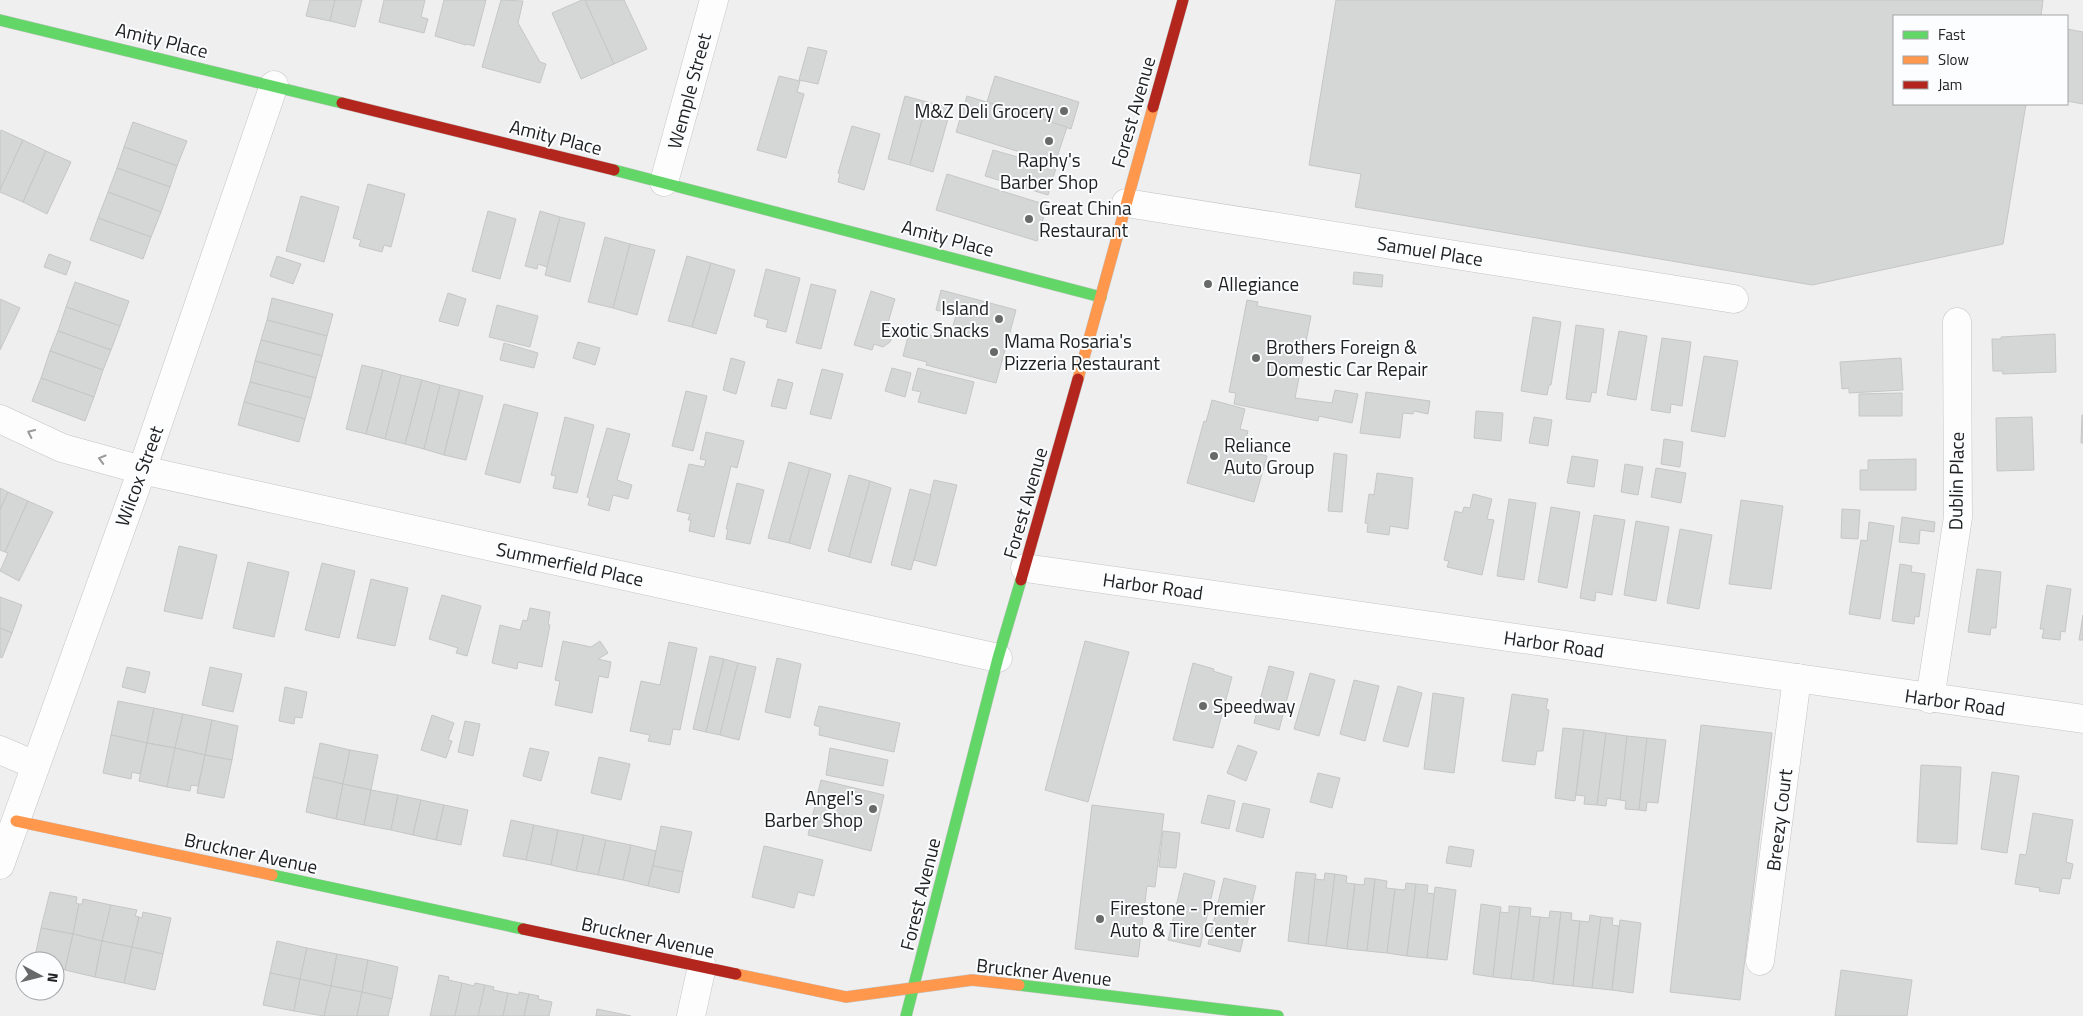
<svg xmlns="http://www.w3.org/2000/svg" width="2083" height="1016" font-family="'Titillium Web',sans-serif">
<rect width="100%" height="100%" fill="#efeff0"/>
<g fill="#d5d6d6" stroke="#c6c6c7">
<path d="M310 0H335L330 21 306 16Z"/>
<path d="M335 0H362L355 27 330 21Z"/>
<path d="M384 0H425L421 17 428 19 424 33 379 22Z"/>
<path d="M444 0H486L474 46 467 44 466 45 435 36Z"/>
<path d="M501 0 523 1 518 23 540 62 546 64 540 83 482 67Z"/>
<path d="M582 0H585L614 64 581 79 552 13Z"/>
<path d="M585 0H624L647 49 614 64Z"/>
<path d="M1336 0H2043L2041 16H1894V104H2026L2003 244 1812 285 1355 207 1361 174 1309 165Z"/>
<path d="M2067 29 2083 32V104L2067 101Z"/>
<path d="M808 47 827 51 818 84 799 80Z"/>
<path d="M779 76 800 81 797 92 804 94 786 158 757 150Z"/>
<path d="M995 76 1079 102 1071 129 987 102Z"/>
<path d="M905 96 927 102 910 165 888 159Z"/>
<path d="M967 96 1067 127 1055 163 956 132Z"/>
<path d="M927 102 951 108 933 172 910 165Z"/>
<path d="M133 122 187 141 177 166 124 147Z"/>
<path d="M852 126 880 134 864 190 838 182 840 174 838 173Z"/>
<path d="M1 130 23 140 0 190V132Z"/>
<path d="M23 140 46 151 23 202 0 192V190Z"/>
<path d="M124 147 177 166 170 187 117 168Z"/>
<path d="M993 150 1056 168 1048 195 985 176Z"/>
<path d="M46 151 71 162 47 214 23 202Z"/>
<path d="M117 168 170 187 161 212 108 192Z"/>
<path d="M947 174 1047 205 1037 241 936 210Z"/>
<path d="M368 184 405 194 391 247 384 245 382 252 359 246 361 240 353 238Z"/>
<path d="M108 192 161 212 151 237 98 218Z"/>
<path d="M301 196 339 207 324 262 286 251Z"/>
<path d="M488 211 516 219 500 279 472 271Z"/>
<path d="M540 211 560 217 547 267 538 264 537 269 525 266Z"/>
<path d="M560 217 585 223 570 282 545 275Z"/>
<path d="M98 218 151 237 143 259 90 240Z"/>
<path d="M605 237 630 244 613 308 588 302Z"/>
<path d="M630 244 655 250 637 315 613 308Z"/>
<path d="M49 254 71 262 66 275 44 267Z"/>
<path d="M277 256 301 264 293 284 270 276Z"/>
<path d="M687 256 711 263 692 327 668 321Z"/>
<path d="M711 263 735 270 716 334 692 327Z"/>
<path d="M766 269 800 278 786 332 766 327 768 320 754 316Z"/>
<path d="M1354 272 1383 275 1382 287 1353 284Z"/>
<path d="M75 282 129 301 120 326 66 307Z"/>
<path d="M811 284 836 290 821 349 796 343Z"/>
<path d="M941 290 1016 310 996 383 926 365 927 362 903 356 910 329 933 336 936 326 952 330 956 315 936 310Z"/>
<path d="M871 291 895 299 887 326 894 333 890 342 883 347 874 344 872 350 854 345Z"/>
<path d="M448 293 466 299 458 326 439 321Z"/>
<path d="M272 298 333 314 327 336 267 320Z"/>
<path d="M0 299 20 308 0 350Z"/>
<path d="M1247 300 1258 302 1257 306 1311 316 1295 398 1332 403 1335 390 1358 394 1352 423 1319 416 1318 421 1234 404 1236 393 1229 392Z"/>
<path d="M497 305 538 316 530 347 489 337Z"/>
<path d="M66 307 120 326 111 350 58 331Z"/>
<path d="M1533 317 1561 322 1551 385H1549L1547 395 1521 391Z"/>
<path d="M267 320 327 336 322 356 261 340Z"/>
<path d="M1576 325 1604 329 1596 393 1592 392 1590 402 1566 399Z"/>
<path d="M58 331 111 350 103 370 50 351Z"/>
<path d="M1619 331 1647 336 1636 400 1607 395Z"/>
<path d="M2055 334 2056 372 2003 374 2002 371H1993L1992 339H2001V337Z"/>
<path d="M1662 338 1691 342 1682 406 1671 404 1670 413 1651 410Z"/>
<path d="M261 340 322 356 316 378 255 361Z"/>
<path d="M578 342 600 348 595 365 573 358Z"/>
<path d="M504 343 538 353 534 368 500 360Z"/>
<path d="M50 351 103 370 94 397 41 378Z"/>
<path d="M1704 356 1738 361 1725 437 1691 431Z"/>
<path d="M731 358 745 362 736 394 723 390Z"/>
<path d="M1901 358 1903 390 1849 393V388L1842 389 1840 362Z"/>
<path d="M255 361 316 378 311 398 250 382Z"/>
<path d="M362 365 383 370 366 434 346 429Z"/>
<path d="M892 368 911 373 905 397 885 391Z"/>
<path d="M918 368 974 382 966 414 918 402 921 392 912 390Z"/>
<path d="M822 369 843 374 831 419 810 414Z"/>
<path d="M383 370 401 375 385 439 366 434Z"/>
<path d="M401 375 422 380 405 444 385 439Z"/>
<path d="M41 378 94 397 85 421 32 401Z"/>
<path d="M778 379 793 383 786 409 771 406Z"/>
<path d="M422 380 440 385 424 449 405 444Z"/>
<path d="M250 382 311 398 305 419 244 402Z"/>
<path d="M440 385 460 390 444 455 424 449Z"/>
<path d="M460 390 483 396 466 460 444 455Z"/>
<path d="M686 391 707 396 693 451 672 446Z"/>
<path d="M1366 392 1430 401 1428 414 1414 411 1413 414 1403 413 1400 438 1360 433Z"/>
<path d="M1902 393V416H1859V394Z"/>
<path d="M1212 400 1245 409 1240 429 1248 431 1243 450 1267 456 1254 502 1187 483 1204 421 1206 422Z"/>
<path d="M244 402 305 419 299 442 238 425Z"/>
<path d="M504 404 538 413 520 483 485 474Z"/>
<path d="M1476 411 1503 413 1501 441 1474 438Z"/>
<path d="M2082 415H2083V443H2081Z"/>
<path d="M565 417 594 425 577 493 553 488 556 476 551 475Z"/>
<path d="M1534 417 1552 420 1548 446 1529 443Z"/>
<path d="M2032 417 2034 470 1997 471 1996 418Z"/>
<path d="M607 428 630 434 617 480 632 485 628 499 613 495 609 511 588 505 590 498 587 497Z"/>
<path d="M706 432 744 441 737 468 731 466 714 537 689 531 691 520H688L690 514 677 511 689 464 704 467 706 460 700 459Z"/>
<path d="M1664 439 1683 442 1680 467 1661 464Z"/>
<path d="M1334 453 1347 455 1342 512 1328 511Z"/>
<path d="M1572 456 1598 460 1594 487 1567 483Z"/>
<path d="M1916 459V490H1860V470H1868V460Z"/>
<path d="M789 462 810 468 789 543 768 538Z"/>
<path d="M1625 464 1643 467 1638 495 1621 492Z"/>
<path d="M810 468 831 474 810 549 789 543Z"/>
<path d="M1656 468 1686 473 1681 503 1651 497Z"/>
<path d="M1377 473 1413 478 1408 529 1390 526 1389 535 1367 532 1368 524 1365 523 1369 494 1374 495Z"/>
<path d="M849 475 870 481 849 557 828 551Z"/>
<path d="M934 480 957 485 936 566 914 560Z"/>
<path d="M870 481 891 488 871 563 849 557Z"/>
<path d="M737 483 764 490 750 544 726 539 728 529H726Z"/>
<path d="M0 488 8 492 0 510Z"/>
<path d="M910 489 931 495 911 570 891 565Z"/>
<path d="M8 492 28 501 5 552 0 550V510Z"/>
<path d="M1473 494 1492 499 1487 519 1494 520 1482 575 1447 567 1449 561 1444 560 1455 511 1462 513 1464 507 1470 508Z"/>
<path d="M1509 499 1536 503 1524 580 1497 576Z"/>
<path d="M1741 500 1783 506 1771 589 1729 584Z"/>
<path d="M28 501 53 512 19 581 0 571 8 553 5 552Z"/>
<path d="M1551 507 1580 512 1567 588 1538 582Z"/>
<path d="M1842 509 1860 510 1858 539 1841 538Z"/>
<path d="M1594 515 1625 520 1612 595 1596 592 1595 601 1580 598Z"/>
<path d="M1902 517 1935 522 1934 532 1920 530 1919 544 1899 542Z"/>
<path d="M1636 521 1669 527 1656 601 1624 595Z"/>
<path d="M1869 522 1894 526 1880 619 1849 614 1861 540 1867 541Z"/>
<path d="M1680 529 1712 535 1699 609 1667 603Z"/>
<path d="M179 546 217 555 202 619 164 611Z"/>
<path d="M248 562 289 572 274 637 233 628Z"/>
<path d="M322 563 355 571 339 638 305 630Z"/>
<path d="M1900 564 1912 566 1911 572 1925 574 1919 617 1915 616 1914 624 1892 621Z"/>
<path d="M1977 569 2001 572 1996 628H1991L1990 635 1968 632Z"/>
<path d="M371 579 408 588 395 646 357 638Z"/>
<path d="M2047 585 2071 589 2065 632 2061 631 2060 640 2042 638 2044 629H2040Z"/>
<path d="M442 595 481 606 467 656 456 653 458 648 429 639Z"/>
<path d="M0 597 22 605 12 633 0 628Z"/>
<path d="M530 608 550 612 548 624 550 625 542 667 518 662 517 669 492 663 500 625 520 630 523 620 527 621Z"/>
<path d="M2083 615V640H2079Z"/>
<path d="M0 628 12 633 2 658 0 657Z"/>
<path d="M563 641 591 647 600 641 608 653 598 659 611 662 608 678 599 676 592 713 555 705 560 681 555 680Z"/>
<path d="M1085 641 1129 652 1088 802 1045 790Z"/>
<path d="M669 642 697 648 680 730 673 729 670 745 648 741 650 735 630 731 641 681 660 685Z"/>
<path d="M710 656 724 659 706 732 693 729Z"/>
<path d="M777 658 801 664 790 718 765 712Z"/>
<path d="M724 659 738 663 720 735 706 732Z"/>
<path d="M738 663 756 667 739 740 720 735Z"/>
<path d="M1193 663 1214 669 1213 671 1232 677 1213 748 1173 740Z"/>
<path d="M1269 666 1294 672 1279 730 1254 723Z"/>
<path d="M127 667 150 672 145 693 122 687Z"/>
<path d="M210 667 242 674 233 712 202 705Z"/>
<path d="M1310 673 1335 680 1319 736 1294 729Z"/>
<path d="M1354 680 1379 686 1365 741 1340 734Z"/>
<path d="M1398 686 1422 693 1408 747 1383 741Z"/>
<path d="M285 687 307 692 302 718 295 717 294 724 279 721Z"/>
<path d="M1433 693 1464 698 1454 773 1424 769Z"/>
<path d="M1512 694 1548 699 1546 709 1549 710 1543 751H1537L1535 765 1502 761Z"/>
<path d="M118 701 154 708 147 743 111 735Z"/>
<path d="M819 706 900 723 894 752 819 735 820 727 814 725Z"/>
<path d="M154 708 183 714 175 748 147 743Z"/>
<path d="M183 714 212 720 205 755 175 748Z"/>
<path d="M432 715 454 723 448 740 452 741 446 758 421 750Z"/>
<path d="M212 720 238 726 232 760 205 755Z"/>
<path d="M465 721 480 724 473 756 458 752Z"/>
<path d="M1701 725 1772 733 1740 1000 1670 992Z"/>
<path d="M1563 728 1584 730 1575 801 1555 798Z"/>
<path d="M1584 730 1606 733 1597 805 1584 804 1585 796 1576 795Z"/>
<path d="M1606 733 1627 736 1620 800 1607 798 1606 806 1597 805Z"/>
<path d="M111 735 147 743 140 774 132 772 131 779 103 773Z"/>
<path d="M1627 736 1647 738 1639 810 1625 809 1626 801 1620 800Z"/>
<path d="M1647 738 1666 740 1658 803 1647 802 1646 811 1639 810Z"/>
<path d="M147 743 175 748 167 787 139 781Z"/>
<path d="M320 743 350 750 343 784 313 777Z"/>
<path d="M1238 745 1257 752 1246 781 1227 773Z"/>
<path d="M175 748 205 755 198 786 191 785 190 791 167 787Z"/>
<path d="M530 748 549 752 541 781 523 776Z"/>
<path d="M830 748 888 760 883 786 826 775Z"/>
<path d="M350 750 378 755 371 790 343 784Z"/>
<path d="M205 755 232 760 224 798 197 793Z"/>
<path d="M599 757 630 764 621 800 591 793Z"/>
<path d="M1921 765 1961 767 1957 844 1917 842Z"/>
<path d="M1992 772 2019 776 2007 853 1981 849Z"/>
<path d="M1318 773 1340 778 1332 808 1310 802Z"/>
<path d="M313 777 343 784 336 819 306 812Z"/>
<path d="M821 780 884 795 871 851 808 835Z"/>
<path d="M343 784 371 790 364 825 336 819Z"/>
<path d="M371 790 398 795 391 830 364 825Z"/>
<path d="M398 795 421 800 413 835 391 830Z"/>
<path d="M1208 795 1235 801 1229 829 1201 823Z"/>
<path d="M421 800 444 805 436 840 413 835Z"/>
<path d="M1243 803 1270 809 1263 838 1236 831Z"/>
<path d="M444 805 468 810 461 845 436 840Z"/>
<path d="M1092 805 1164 814 1155 887 1147 886 1138 957 1075 949Z"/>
<path d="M2033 813 2073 820 2066 862 2073 864 2070 879 2062 878 2059 894 2039 891 2040 888 2015 884 2020 854 2026 855Z"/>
<path d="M511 820 534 825 526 860 503 856Z"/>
<path d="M534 825 558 830 551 865 526 860Z"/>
<path d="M661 826 692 832 683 872 653 866Z"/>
<path d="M558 830 584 835 576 871 551 865Z"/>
<path d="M1163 831 1180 833 1176 868 1159 867Z"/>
<path d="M584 835 606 840 598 875 576 871Z"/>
<path d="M606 840 631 845 623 880 598 875Z"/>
<path d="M631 845 656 851 648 886 623 880Z"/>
<path d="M764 846 823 860 814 896 798 892 794 908 752 897Z"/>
<path d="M1449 846 1474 850 1471 867 1446 863Z"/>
<path d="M653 866 683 872 679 893 648 886Z"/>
<path d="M1296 872 1316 874 1308 944 1288 941Z"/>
<path d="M1184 873 1215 881 1200 947 1168 940Z"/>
<path d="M1325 873 1335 874 1326 946 1308 944 1315 879 1324 880Z"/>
<path d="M1335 874 1347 876 1346 883 1355 884 1347 949 1326 946Z"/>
<path d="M1224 878 1256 886 1240 952 1208 944Z"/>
<path d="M1365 878 1375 879 1367 951 1347 949 1355 884 1364 885Z"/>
<path d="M1375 879 1387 881 1386 888 1395 889 1387 953 1367 951Z"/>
<path d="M1406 883 1416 884 1407 956 1387 953 1395 889 1405 890Z"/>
<path d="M1416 884 1428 885 1427 893 1435 894 1427 958 1407 956Z"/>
<path d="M1435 887 1456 890 1447 960 1427 958Z"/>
<path d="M50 892 77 897 76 903 79 904 73 934 41 928Z"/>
<path d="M83 899 111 905 102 941 73 934 79 904H82Z"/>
<path d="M1481 904 1501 907 1493 977 1473 974Z"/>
<path d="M111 905 137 910 135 916 139 917 132 947 102 941Z"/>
<path d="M1509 906 1520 907 1511 979 1493 977 1500 912 1509 913Z"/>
<path d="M1520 907 1531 908 1530 916 1540 917 1533 981 1511 979Z"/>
<path d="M1550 911 1561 912 1553 984 1533 981 1540 917 1549 918Z"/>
<path d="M143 912 171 918 163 954 132 947 139 917 142 918Z"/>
<path d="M1561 912 1572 913 1571 920 1580 921 1573 986 1553 984Z"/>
<path d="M1590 915 1601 917 1592 988 1573 986 1580 921 1589 922Z"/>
<path d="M1601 917 1613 918 1612 925 1619 926 1612 990 1592 988Z"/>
<path d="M1620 920 1641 923 1633 993 1612 990Z"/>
<path d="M41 928 73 934 65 970 55 968V961H34Z"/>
<path d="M73 934 102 941 95 977 65 970Z"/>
<path d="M102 941 132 947 124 983 95 977Z"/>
<path d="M277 941 307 948 300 979 270 973Z"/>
<path d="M132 947 163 954 155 990 124 983Z"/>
<path d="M307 948 337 954 331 986 300 979Z"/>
<path d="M337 954 368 960 362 992 331 986Z"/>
<path d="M368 960 398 967 392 999 362 992Z"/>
<path d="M1841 970 1912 980 1907 1016H1835Z"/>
<path d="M270 973 300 979 294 1011 263 1005Z"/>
<path d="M439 975 449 977 448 980 462 983 455 1016H430Z"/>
<path d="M300 979 331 986 324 1016 294 1011Z"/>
<path d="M462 983 474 986 475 983 485 985 478 1016H455Z"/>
<path d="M485 985 494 987 493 990 508 993 503 1016H478Z"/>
<path d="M331 986 362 992 357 1016H324Z"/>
<path d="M362 992 392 999 388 1016H357Z"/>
<path d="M519 992 529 994 524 1016H503L508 993 519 995Z"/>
<path d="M529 994 539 996 538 999 552 1002 549 1016H524Z"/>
<path d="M597 1009 631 1016H596Z"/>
</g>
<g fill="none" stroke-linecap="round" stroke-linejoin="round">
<defs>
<g id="street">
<path d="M664 182 714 0"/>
<path d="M1126 203 1734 299"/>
<path d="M0 419 62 448 142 470 998 658"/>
<path d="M1025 568 2083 719"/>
<path d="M1930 699 1958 517 1957 322"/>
<path d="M0 750 35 765"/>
<path d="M0 865 142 470 274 85"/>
<path d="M1760 961 1797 678"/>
<path d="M691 1016 702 966"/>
</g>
<g id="fast">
<path d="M0 20 342 103"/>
<path d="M614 170 1101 297"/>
<path d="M272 875 523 929"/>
<path d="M1019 985 1278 1016"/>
<path d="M906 1016 998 658 1021 580"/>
</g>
<g id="slow">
<path d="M1078 379 1153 107"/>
<path d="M16 821 272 875"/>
<path d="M736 974 846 997 972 980 1019 985"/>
</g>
<g id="jam">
<path d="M342 103 614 170"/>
<path d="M1153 107 1183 0"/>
<path d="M1021 580 1078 379"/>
<path d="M523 929 736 974"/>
</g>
</defs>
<use href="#street" stroke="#c4c4c5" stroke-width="29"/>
<use href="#fast" stroke="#c4c4c5" stroke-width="12"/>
<use href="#slow" stroke="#c4c4c5" stroke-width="12"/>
<use href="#jam" stroke="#c4c4c5" stroke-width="12"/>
<use href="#street" stroke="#fdfdfd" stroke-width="28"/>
<use href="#fast" stroke="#63d668" stroke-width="11"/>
<use href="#slow" stroke="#ff974d" stroke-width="11"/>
<use href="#jam" stroke="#b3261e" stroke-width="11"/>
</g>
<defs><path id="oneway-chevron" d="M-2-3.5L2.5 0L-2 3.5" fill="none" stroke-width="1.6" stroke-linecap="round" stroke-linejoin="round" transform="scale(1.25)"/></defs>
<g stroke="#9a9a9a">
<use href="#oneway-chevron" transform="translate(31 433) rotate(-155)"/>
<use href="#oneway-chevron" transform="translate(102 459) rotate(-164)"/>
</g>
<g fill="#686969" stroke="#fbfdff" stroke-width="2">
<circle cx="1064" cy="111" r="5"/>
<circle cx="1049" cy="141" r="5"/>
<circle cx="1029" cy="219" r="5"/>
<circle cx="1208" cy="284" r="5"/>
<circle cx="999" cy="319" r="5"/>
<circle cx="994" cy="352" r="5"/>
<circle cx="1256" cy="358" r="5"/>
<circle cx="1214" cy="456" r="5"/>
<circle cx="1203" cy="706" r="5"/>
<circle cx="873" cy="809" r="5"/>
<circle cx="1100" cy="919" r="5"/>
</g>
<g text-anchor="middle" stroke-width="4" stroke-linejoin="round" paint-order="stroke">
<g font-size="19" fill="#202121" stroke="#fbfdff">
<text transform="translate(162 40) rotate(14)" y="7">Amity Place</text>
<text transform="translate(689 91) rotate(-75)" y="7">Wemple Street</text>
<text transform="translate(1133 112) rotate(-74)" y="7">Forest Avenue</text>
<text transform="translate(556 137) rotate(14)" y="7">Amity Place</text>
<text transform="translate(948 238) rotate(15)" y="7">Amity Place</text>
<text transform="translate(1430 251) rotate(9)" y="7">Samuel Place</text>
<text transform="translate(139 476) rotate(-70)" y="7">Wilcox Street</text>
<text transform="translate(1956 481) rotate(-89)" y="7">Dublin Place</text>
<text transform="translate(1025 503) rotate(-74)" y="7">Forest Avenue</text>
<text transform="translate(570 564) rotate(12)" y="7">Summerfield Place</text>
<text transform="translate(1153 586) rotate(8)" y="7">Harbor Road</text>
<text transform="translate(1554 644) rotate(8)" y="7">Harbor Road</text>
<text transform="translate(1955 702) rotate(8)" y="7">Harbor Road</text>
<text transform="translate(1779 820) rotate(-83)" y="7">Breezy Court</text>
<text transform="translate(251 853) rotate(12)" y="7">Bruckner Avenue</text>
<text transform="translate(920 894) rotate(-76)" y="7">Forest Avenue</text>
<text transform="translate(648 937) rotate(12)" y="7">Bruckner Avenue</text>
<text transform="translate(1044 972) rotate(6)" y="7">Bruckner Avenue</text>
</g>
<g font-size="19" fill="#202121" stroke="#fbfdff" text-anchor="start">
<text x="1054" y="118" text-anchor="end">M&amp;Z Deli Grocery</text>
<text x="1049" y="167" text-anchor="middle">Raphy's<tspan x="1049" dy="22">Barber Shop</tspan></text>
<text x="1039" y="215">Great China<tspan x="1039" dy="22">Restaurant</tspan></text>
<text x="1218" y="291">Allegiance</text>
<text x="989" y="315" text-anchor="end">Island<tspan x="989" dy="22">Exotic Snacks</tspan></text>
<text x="1004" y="348">Mama Rosaria's<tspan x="1004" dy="22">Pizzeria Restaurant</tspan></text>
<text x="1266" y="354">Brothers Foreign &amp;<tspan x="1266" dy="22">Domestic Car Repair</tspan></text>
<text x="1224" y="452">Reliance<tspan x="1224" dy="22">Auto Group</tspan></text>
<text x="1213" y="713">Speedway</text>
<text x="863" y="805" text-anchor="end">Angel's<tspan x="863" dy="22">Barber Shop</tspan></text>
<text x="1110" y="915">Firestone - Premier<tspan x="1110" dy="22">Auto &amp; Tire Center</tspan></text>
</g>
</g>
<rect x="1893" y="15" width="175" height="90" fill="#fbfdff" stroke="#a3a5a6"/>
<rect x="1903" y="31" width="25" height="8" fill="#63d668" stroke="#a3a5a6"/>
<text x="1938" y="40" font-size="15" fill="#202121">Fast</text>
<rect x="1903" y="56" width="25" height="8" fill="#ff974d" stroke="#a3a5a6"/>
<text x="1938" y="65" font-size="15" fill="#202121">Slow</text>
<rect x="1903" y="81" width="25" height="8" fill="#b3261e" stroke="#a3a5a6"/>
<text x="1938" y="90" font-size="15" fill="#202121">Jam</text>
<g transform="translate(40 976) rotate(97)"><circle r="24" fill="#fbfdff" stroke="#a3a5a6"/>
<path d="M0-4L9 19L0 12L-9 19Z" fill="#686969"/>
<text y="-8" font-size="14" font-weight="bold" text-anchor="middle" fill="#202121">N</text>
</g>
</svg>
